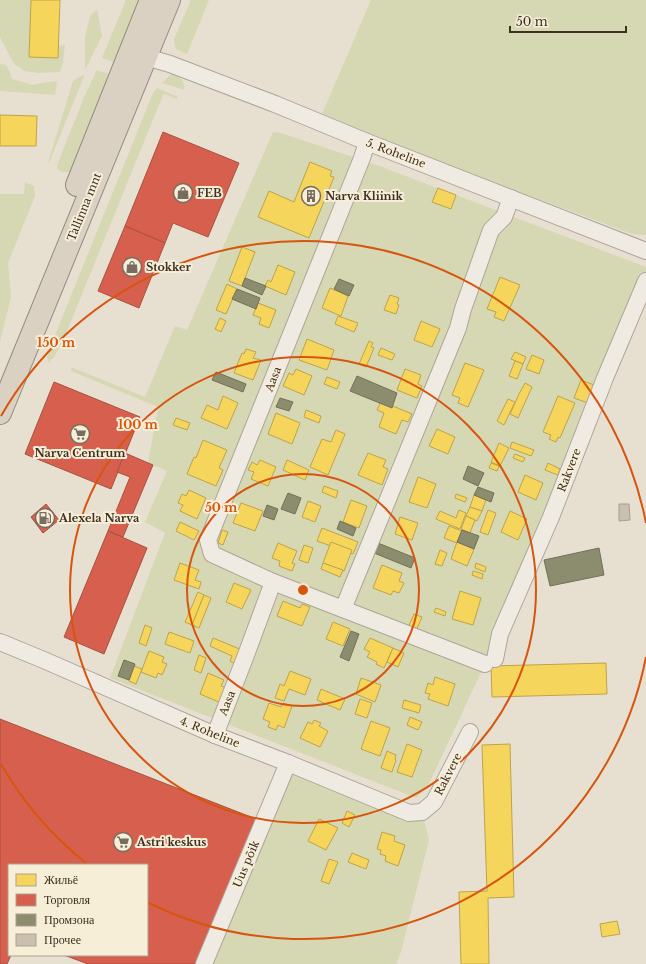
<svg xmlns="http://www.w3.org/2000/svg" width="646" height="964" font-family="'Libre Baskerville',serif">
<rect width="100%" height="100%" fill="#e7e0d1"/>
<g fill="#d6d7b3">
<path d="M0 0H31L29 57 58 58V46L65 45 63 62 60 72 39 73 24 71 21 68 14 64 0 37Z"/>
<path d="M126 0H140L114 62H113L102 58Z"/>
<path d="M191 0H209L187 54 176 49 174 43V39Z"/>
<path d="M371 0H646V235L632 234 443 163 322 114Z"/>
<path d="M97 9 102 36 85 70V37L90 16Z"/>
<path d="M0 64 6 65 10 72 12 79 33 85 41 83 57 81 55 95 0 91Z"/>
<path d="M97 70 109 74 70 172H62L57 169V165L85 95Z"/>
<path d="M85 74 49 163H48L73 81Z"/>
<path d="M171 74C180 77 185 80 184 90L162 83Z"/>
<path d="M157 88 178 97 177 99 164 94 163 95 63 341 54 357 48 363 47 355 153 93Z"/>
<path d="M273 132 281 133 374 164 646 267V281L485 664 427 788 416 798 110 678 165 533 145 522 167 471 148 463 158 407 71 371V367L145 397 175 326 187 330Z"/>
<path d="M25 182 34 186 35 196 8 263 11 297 0 342V194H24Z"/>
<path d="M288 763 422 812 429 840 401 952 396 964H207Z"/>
</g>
<g fill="#f6d55c" stroke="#bea34a">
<path d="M31 0H60L58 58 29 57Z"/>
<path d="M0 115 37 116 36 146H0Z"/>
<path d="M310 162 332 171 330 176 334 177 309 238 258 217 269 191 294 202Z"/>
<path d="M438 188 456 195 451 209 432 202Z"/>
<path d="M242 247 255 252 242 286 229 281Z"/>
<path d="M278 265 295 272 286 295 265 286 268 280 271 282Z"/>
<path d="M500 277 520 285 504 321 494 317 496 312 487 309Z"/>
<path d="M227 284 237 289 226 314 216 310Z"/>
<path d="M330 288 348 296 341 316 322 308Z"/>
<path d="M390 295 399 298 397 304 399 305 396 314 384 310Z"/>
<path d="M258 303 276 310 269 328 259 324 261 318 253 315Z"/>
<path d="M338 316 358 323 354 332 335 324Z"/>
<path d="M220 318 226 321 221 332 215 329Z"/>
<path d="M421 321 440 329 432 347 414 340Z"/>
<path d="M307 339 334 350 327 370 299 360Z"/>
<path d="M369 341 373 343 371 347 374 348 366 367 359 364Z"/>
<path d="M381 348 395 354 392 360 378 355Z"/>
<path d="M246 349 256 352 253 358 261 360 253 380 234 373 242 353 244 354Z"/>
<path d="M515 352 526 357 523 364 511 359Z"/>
<path d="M532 355 544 360 539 374 526 369Z"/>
<path d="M515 361 523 364 517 379 509 376Z"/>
<path d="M465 363 484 370 468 407 458 403 460 398 452 395Z"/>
<path d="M296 369 312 376 304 395 283 386 289 373 293 375Z"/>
<path d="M405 369 421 375 418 384 422 386 417 398 397 390Z"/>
<path d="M327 377 340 382 337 389 324 384Z"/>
<path d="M581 380 594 385 588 403 574 398Z"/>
<path d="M525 383 532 387 518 418 510 414 519 394Z"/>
<path d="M223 396 238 403 227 429 201 418 207 405 218 410Z"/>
<path d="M558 396 575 403 560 438 558 437 556 442 549 439 551 435 543 432Z"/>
<path d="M508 399 515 402 504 425 497 421Z"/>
<path d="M381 401 412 414 408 422 402 420 396 434 379 427 384 413 377 410Z"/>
<path d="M306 410 321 416 319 423 304 417Z"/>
<path d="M276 413 300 423 292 444 268 434Z"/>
<path d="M176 418 190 423 187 430 173 425Z"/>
<path d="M437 429 455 437 448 454 429 446Z"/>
<path d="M336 430 345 434 328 475 310 467 322 439 331 442Z"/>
<path d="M203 440 227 450 219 468 223 470 216 486 187 474 194 457 196 458Z"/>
<path d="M512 442 534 450 531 456 510 448Z"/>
<path d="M499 443 509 448 500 466 491 462Z"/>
<path d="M368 453 386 460 383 467 388 469 382 485 358 475Z"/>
<path d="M515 454 525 458 523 462 513 458Z"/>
<path d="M260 460 276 467 268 486 251 479 254 472 248 470 252 462 257 465Z"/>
<path d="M287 460 309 470 305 480 283 470Z"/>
<path d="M491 463 499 466 497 471 489 468Z"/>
<path d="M548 463 560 469 558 475 545 470Z"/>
<path d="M525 475 543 483 536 500 518 492Z"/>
<path d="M418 477 436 484 427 508 409 502Z"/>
<path d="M324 486 338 491 336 498 322 492Z"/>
<path d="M189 490 206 498 197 519 180 511 183 505 178 503 182 494 186 496Z"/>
<path d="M456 494 467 498 465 502 455 498Z"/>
<path d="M474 495 486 500 482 511 470 507Z"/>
<path d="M351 500 367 506 359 528 343 522Z"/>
<path d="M308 501 321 506 315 522 302 517Z"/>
<path d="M241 503 263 511 255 531 233 523Z"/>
<path d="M470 507 482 511 477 521 466 516Z"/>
<path d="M459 510 466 513 460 529 436 519 440 511 456 518Z"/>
<path d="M488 510 496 513 488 535 480 532Z"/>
<path d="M510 511 527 519 518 540 501 532Z"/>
<path d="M466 516 475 520 470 533 461 529Z"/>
<path d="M400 517 418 523 412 540 395 534Z"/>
<path d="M180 522 199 531 194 540 176 531Z"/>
<path d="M449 526 462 531 457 543 444 538Z"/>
<path d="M322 528 358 542 353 554 317 541Z"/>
<path d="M222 530 228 532 223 545 218 543Z"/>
<path d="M331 542 352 550 344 571 323 563Z"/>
<path d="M457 542 474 549 467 566 451 559Z"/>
<path d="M278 543 297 551 292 563 295 564 292 571 279 566 280 561 272 558Z"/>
<path d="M304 545 313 548 308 563 299 560Z"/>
<path d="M440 550 447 553 442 566 435 564Z"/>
<path d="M180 563 199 570 195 580 201 582 199 589 174 580Z"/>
<path d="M323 563 343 570 340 577 321 569Z"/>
<path d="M476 563 486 567 485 572 475 568Z"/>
<path d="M382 565 402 573 399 581 404 583 399 593 393 591 391 595 373 588Z"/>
<path d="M473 571 483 574 482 579 472 575Z"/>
<path d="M234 583 251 590 242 609 226 602Z"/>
<path d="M460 591 481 598 473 625 452 619Z"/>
<path d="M198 592 204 595 192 625 185 622Z"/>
<path d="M204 595 211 598 199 628 192 625Z"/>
<path d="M283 601 300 608 302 604 310 607 302 626 277 616Z"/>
<path d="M436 608 446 612 445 616 434 612Z"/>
<path d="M414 614 422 617 416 631 408 628Z"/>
<path d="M333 622 350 629 343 646 326 639Z"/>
<path d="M145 625 152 628 146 646 139 643Z"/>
<path d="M169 632 194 641 190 653 165 644Z"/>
<path d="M213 638 242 650 236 664 230 661 232 656 210 646Z"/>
<path d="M370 638 393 648 384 668 376 664 377 662 367 657 370 652 364 649Z"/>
<path d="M393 648 404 653 398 667 387 662Z"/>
<path d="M149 651 164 657 162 662 167 664 162 675 158 673 156 678 141 672Z"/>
<path d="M199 655 206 658 201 673 194 670Z"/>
<path d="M606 663 607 694 492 697 491 666Z"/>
<path d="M134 666 142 669 136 684 129 681Z"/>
<path d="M290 671 311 679 305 695 289 689 284 701 275 698 280 684 284 686Z"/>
<path d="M208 673 224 680 221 686 227 688 221 703 200 694Z"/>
<path d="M435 677 455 684 448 706 428 699 430 694 425 693 428 683 433 685Z"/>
<path d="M361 678 381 685 375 702 356 694Z"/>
<path d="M321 689 345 699 340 710 317 700Z"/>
<path d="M360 699 372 703 367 718 355 714Z"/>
<path d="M404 700 421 705 419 713 402 708Z"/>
<path d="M269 703 281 707 283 703 292 706 284 728 278 725 276 730 268 727 270 722 263 719Z"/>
<path d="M410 717 422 722 418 730 407 725Z"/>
<path d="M314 720 321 723 319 726 328 731 320 747 300 738 308 722 312 724Z"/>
<path d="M371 721 390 728 380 756 361 749Z"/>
<path d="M407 744 422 750 412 777 397 772Z"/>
<path d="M510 744 514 897 488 898 489 964H461L459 892 487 891 482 745Z"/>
<path d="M387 751 396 755 395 759 396 760 392 772 381 768Z"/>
<path d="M347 811 355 815 349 827 342 823Z"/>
<path d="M319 819 338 828 326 850 308 841Z"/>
<path d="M382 832 395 836 394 841 405 845 398 866 385 861 386 856 380 854 381 850 377 849Z"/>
<path d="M352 853 369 860 366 869 348 862Z"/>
<path d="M329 859 338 862 329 884 321 881Z"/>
<path d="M617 921 620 934 602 937 600 924Z"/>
</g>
<g fill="#d6604d" stroke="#a85140">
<path d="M163 132 239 163 208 237 173 223 165 243 125 226Z"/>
<path d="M125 226 165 243 139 308 98 291Z"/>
<path d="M54 382 140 417 111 489 25 454Z"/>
<path d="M125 453 153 465 123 537 108 531 130 477 117 472Z"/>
<path d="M46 504 59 520 43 533 31 517Z"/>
<path d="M108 531 147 548 104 654 64 637Z"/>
<path d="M0 719 256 819 197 964H88L64 955H147V865H9V955H11L7 964H0Z"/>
</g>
<g fill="#8c8c6e" stroke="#747057">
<path d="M245 278 266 286 262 295 242 286Z"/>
<path d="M339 279 354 285 349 296 334 289Z"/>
<path d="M237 289 260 298 256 309 232 299Z"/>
<path d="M216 372 246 384 243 392 212 380Z"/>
<path d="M357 376 397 393 392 408 350 391Z"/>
<path d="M280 398 293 402 289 411 276 407Z"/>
<path d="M468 466 484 473 478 486 463 479Z"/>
<path d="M478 487 494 493 491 502 474 495Z"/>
<path d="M288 493 301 498 295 514 281 509Z"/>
<path d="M267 505 278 509 274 520 263 516Z"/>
<path d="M340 521 356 528 353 536 337 529Z"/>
<path d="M462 530 479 536 474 549 457 542Z"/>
<path d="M378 543 415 558 411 568 374 553Z"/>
<path d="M599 548 604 575 550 586 544 560Z"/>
<path d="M351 631 359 634 349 661 340 657Z"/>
<path d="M124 660 135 664 129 680 118 676Z"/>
</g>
<path fill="#cbbfb2" stroke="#a89c90" d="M619 504H629L630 520 619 521Z"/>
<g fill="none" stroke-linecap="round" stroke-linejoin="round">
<defs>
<g id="street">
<path d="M146 57 170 64 275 104 367 142 646 251"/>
<path d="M273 582 212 554 208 540 362 158 367 142"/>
<path d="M343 609 458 328 463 309 491 230 504 217 511 198"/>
<path d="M0 642 46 661 215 735 288 763 409 813 422 812 434 802 470 732"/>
<path d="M495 659 500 634 551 517 605 378 646 281"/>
<path d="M215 735 246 655 273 582 485 664"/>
<path d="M204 964 288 763"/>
</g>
<g id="highway">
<path d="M77 185 151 0"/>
<path d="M0 413 169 0"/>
</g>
</defs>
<use href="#street" stroke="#ada599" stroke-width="18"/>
<use href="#highway" stroke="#928b80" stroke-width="24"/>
<use href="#street" stroke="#efebe3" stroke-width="16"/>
<use href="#highway" stroke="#dad1c2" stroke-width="22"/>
</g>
<g fill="none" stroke="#d7550e" stroke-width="2">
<circle cx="303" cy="590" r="116"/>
<circle cx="303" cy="590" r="233"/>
<path d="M646 657A349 349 0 0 1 147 902M86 863A349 349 0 0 1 1 764M1 416A349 349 0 0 1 646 523"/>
</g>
<defs>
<symbol id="shop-ring" viewBox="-11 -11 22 22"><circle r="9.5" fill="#f7eed8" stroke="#786c5e" stroke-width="1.5"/><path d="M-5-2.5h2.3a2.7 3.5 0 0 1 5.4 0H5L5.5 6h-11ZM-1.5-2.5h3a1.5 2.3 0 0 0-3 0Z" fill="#786c5e"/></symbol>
<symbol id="building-ring" viewBox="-11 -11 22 22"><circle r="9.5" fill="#f7eed8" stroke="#786c5e" stroke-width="1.5"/><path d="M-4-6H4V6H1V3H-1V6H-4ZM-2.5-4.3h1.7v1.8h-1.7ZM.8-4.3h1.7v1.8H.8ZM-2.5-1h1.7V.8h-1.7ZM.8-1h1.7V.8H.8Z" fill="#786c5e"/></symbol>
<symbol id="supermarket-ring" viewBox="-11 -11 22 22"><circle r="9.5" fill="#f7eed8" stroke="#786c5e" stroke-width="1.5"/><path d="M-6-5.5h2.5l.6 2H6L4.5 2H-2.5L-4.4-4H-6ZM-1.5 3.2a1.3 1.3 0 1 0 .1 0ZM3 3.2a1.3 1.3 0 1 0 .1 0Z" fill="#786c5e"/></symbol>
<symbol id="fuel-ring" viewBox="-11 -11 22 22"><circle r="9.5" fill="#f7eed8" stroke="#786c5e" stroke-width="1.5"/><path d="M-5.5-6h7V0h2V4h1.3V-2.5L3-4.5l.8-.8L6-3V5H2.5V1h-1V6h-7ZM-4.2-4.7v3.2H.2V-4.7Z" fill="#786c5e"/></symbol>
</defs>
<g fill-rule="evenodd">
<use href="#shop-ring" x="172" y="182" width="22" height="22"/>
<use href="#building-ring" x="300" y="185" width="22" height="22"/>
<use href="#shop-ring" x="121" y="256" width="22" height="22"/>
<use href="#supermarket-ring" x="69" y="423" width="22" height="22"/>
<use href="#fuel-ring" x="34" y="507" width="22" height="22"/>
<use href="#supermarket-ring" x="112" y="831" width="22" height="22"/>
</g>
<g text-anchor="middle" stroke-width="4" stroke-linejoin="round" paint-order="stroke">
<g font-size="11" fill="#3d2e20" stroke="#f7eed8">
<text transform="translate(396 153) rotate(21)" y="4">5. Roheline</text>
<text transform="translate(84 207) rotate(-68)" y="4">Tallinna mnt</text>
<text transform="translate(273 379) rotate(-68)" y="4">Aasa</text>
<text transform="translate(569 470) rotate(-69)" y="4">Rakvere</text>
<text transform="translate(227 703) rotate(-68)" y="4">Aasa</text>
<text transform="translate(210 732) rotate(22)" y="4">4. Roheline</text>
<text transform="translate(448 774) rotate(-63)" y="4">Rakvere</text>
<text transform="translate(246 864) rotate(-67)" y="4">Uus põik</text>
</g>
<g font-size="11" font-weight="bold" fill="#3d2e20" stroke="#f7eed8" text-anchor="start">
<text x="197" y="197">FEB</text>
<text x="325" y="200">Narva Kliinik</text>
<text x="146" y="271">Stokker</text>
<text x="80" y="457" text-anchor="middle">Narva Centrum</text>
<text x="59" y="522">Alexela Narva</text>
<text x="137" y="846">Astri keskus</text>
</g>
</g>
<circle cx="303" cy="590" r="6" fill="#d7550e" stroke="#f7eed8" stroke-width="2"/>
<g font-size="12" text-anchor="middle" font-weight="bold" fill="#d7550e" stroke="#f7eed8" stroke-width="4" stroke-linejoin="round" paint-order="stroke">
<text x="56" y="347">150 m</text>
<text x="138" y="429">100 m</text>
<text x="221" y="512">50 m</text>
</g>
<rect x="8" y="864" width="140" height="92" fill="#f7eed8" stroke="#ada18e"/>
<rect x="16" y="874" width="20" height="12" fill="#f6d55c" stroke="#ada18e"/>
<text x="44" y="884" font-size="12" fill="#3d2e20">Жильё</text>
<rect x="16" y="894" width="20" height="12" fill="#d6604d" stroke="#ada18e"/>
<text x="44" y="904" font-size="12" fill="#3d2e20">Торговля</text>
<rect x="16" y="914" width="20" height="12" fill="#8c8c6e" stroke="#ada18e"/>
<text x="44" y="924" font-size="12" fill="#3d2e20">Промзона</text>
<rect x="16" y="934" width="20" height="12" fill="#cbbfb2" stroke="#ada18e"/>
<text x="44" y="944" font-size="12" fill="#3d2e20">Прочее</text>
<path d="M510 26v6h116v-6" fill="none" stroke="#3d2e20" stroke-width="2"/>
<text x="516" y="26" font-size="12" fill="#3d2e20" stroke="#f7eed8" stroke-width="3" paint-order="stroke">50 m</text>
</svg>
